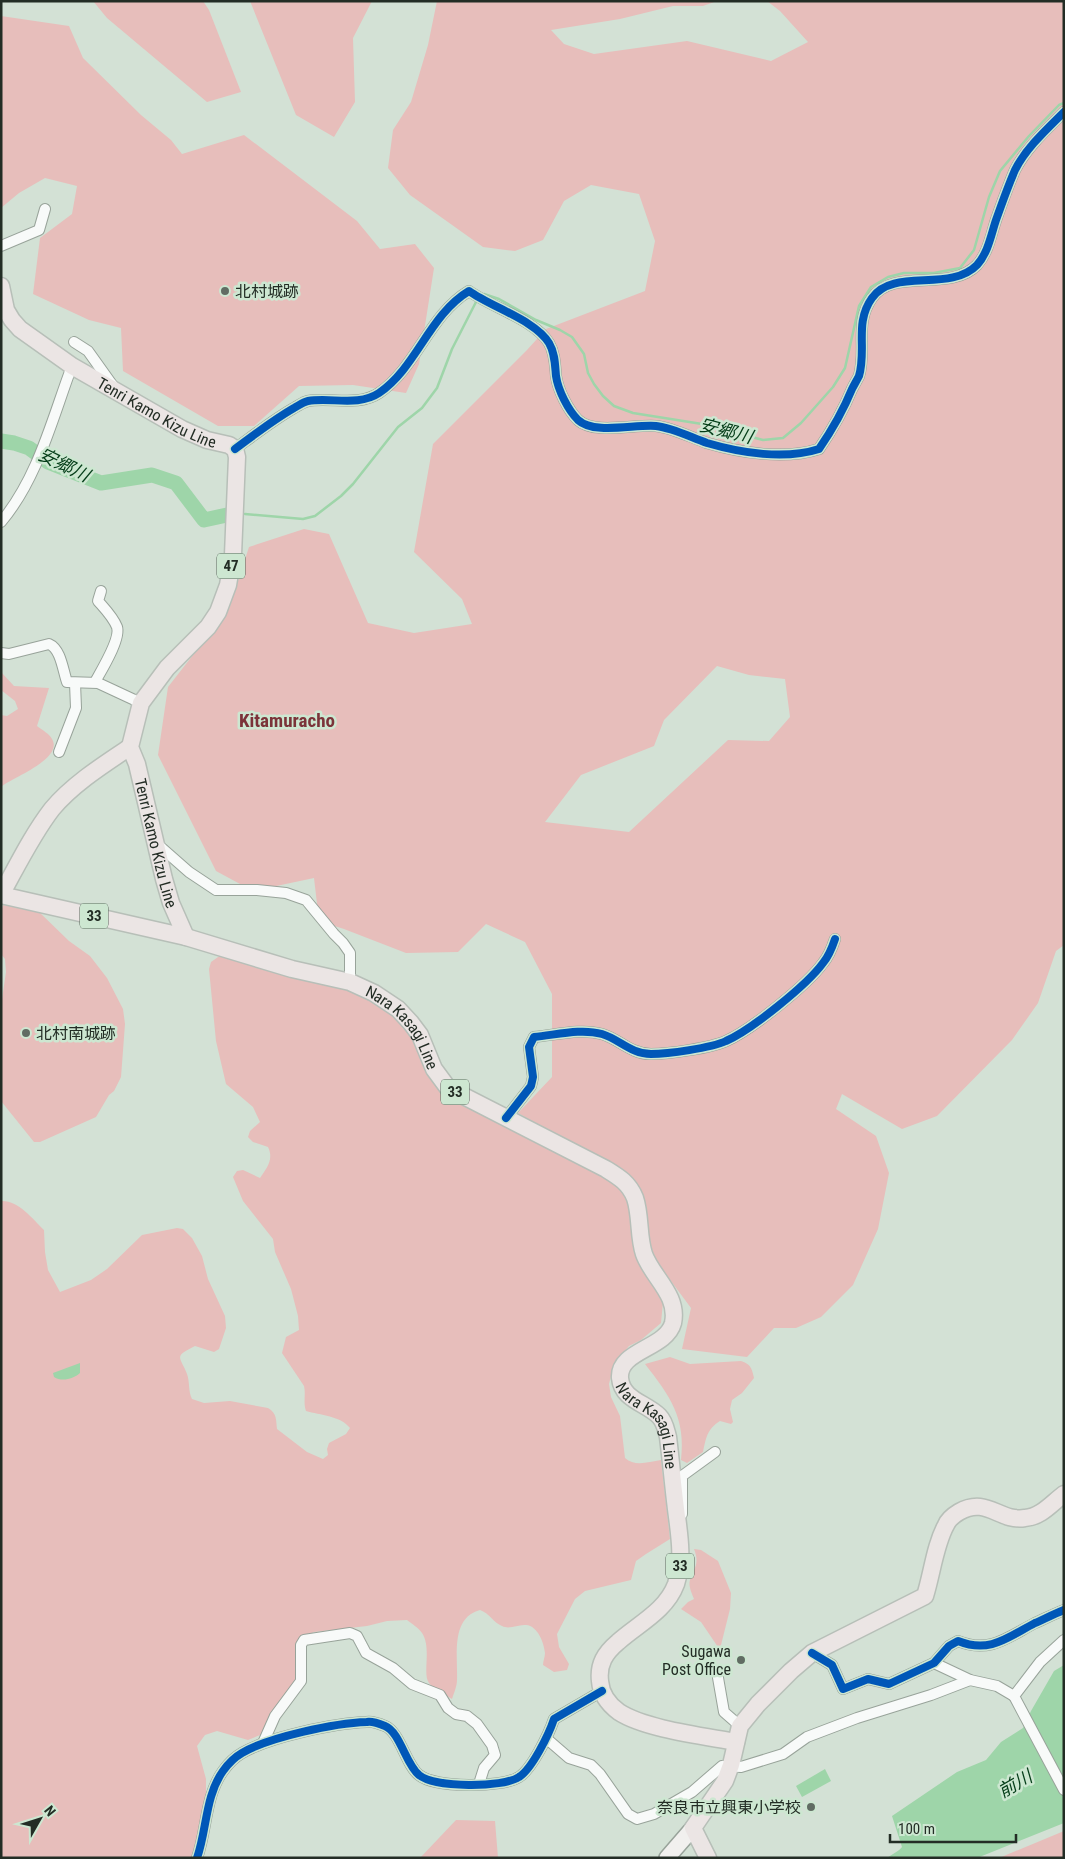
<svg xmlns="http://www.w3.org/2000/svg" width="1065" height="1859" font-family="'Roboto Condensed','Noto Sans JP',sans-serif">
<rect width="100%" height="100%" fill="#d3e1d5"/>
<g fill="#e7bebb" fill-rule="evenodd">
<path d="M93 1H203L209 10 241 92 207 102 107 18Z"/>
<path d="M250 1H372L353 38 355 102 334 137 296 115Z"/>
<path d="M437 1H717L703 6H673L620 19 551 30 564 44 594 54 687 41 771 61 808 42 780 11 767 1H1064V945L1056 951 1038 1003 1012 1040 937 1116 902 1129 842 1094 836 1109 876 1136 889 1173 878 1229 853 1285 821 1317 796 1328H774L747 1357 682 1349 691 1308 656 1261 628 1176 518 1113 552 1077V994L525 942 486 924 458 952 406 953 344 929 319 921 314 878 253 891 216 871 158 755 168 687 229 609 249 547 304 529 329 534 368 623 414 633 472 624 462 599 414 552 433 444 527 350 546 329 645 291 655 241 639 194 591 185 564 201 543 240 515 251 483 247 410 195 388 168 393 130 411 102 428 45ZM717 666 749 675 785 679 790 717 769 741 728 740 629 832 545 822 581 775 654 746 664 720Z"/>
<path d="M1 16 69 26 83 58 141 115 171 140 182 154 244 135 357 221 380 249 415 244 434 268 419 364 406 393 353 385 299 386 254 426H218L123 371 121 328 89 320 33 294 40 238 72 214 77 186 45 178 19 193 1 208Z"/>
<path d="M1 672 14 686 49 688 37 726C42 730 50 734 52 739 64 759 11 778 1 787V715L7 716 18 709 15 701 1 690Z"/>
<path d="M3 905 37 910 69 941 90 956 107 978 123 1009 125 1024 121 1077 114 1091 109 1095 96 1117 40 1142H34L1 1101V1006L6 972 5 959 1 954V912Z"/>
<path d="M221 955 330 984 370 998 405 1026 434 1083 512 1126 618 1180 631 1200 655 1283 663 1302 661 1323 641 1340 629 1346 614 1364 609 1384 611 1397 620 1416 625 1458C635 1467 648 1462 661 1460L670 1539 646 1554 636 1561 631 1580 585 1591 575 1599 557 1634 559 1647 569 1664 567 1670 554 1672 543 1665C543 1661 545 1657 545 1653 544 1643 538 1626 526 1625 518 1624 510 1630 502 1626 494 1623 489 1613 480 1610 450 1618 458 1657 457 1680 457 1686 454 1693 452 1699 445 1694 434 1690 429 1683 422 1674 432 1648 422 1633 419 1628 412 1624 407 1620L387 1621 367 1626 314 1632 300 1639 298 1680 260 1735 248 1740 217 1731 205 1735 197 1746 206 1779V1798L194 1857 192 1858H1V1201C18 1200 33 1219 44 1230L45 1252 48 1270 60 1292 91 1280 107 1269 142 1235 177 1228 183 1229 192 1238 202 1256 208 1279 225 1316 226 1328 219 1349 214 1352 195 1346C173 1357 180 1356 187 1374 190 1382 188 1391 192 1399L204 1403 230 1401 268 1408C277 1413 276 1420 277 1429L307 1452 323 1459 328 1455 327 1449 329 1443 346 1434 350 1428C341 1416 320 1415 306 1411 303 1403 306 1394 304 1386L282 1353 286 1337 299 1330 298 1316 291 1289 275 1252 273 1239 243 1201 233 1177 237 1171 243 1170 260 1178C267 1168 274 1159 268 1147L253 1142 248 1137 250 1131 260 1122 253 1107 226 1084 216 1041 209 969 211 962Z"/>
<path d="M670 1357 690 1364 741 1361C751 1364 752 1369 754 1378L742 1393 732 1400 730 1409 733 1422 731 1424 720 1421C707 1429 706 1438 703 1452L687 1463 681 1460C686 1418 670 1396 645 1364Z"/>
<path d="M694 1549 701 1550 718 1561 731 1593 730 1609 721 1645 718 1647 701 1622 681 1609 688 1602 694 1599C692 1594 688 1586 690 1580 694 1568 700 1564 694 1549Z"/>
<path d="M456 1820 495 1821 498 1858H420Z"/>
<path d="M1064 1831V1858H999Z"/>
</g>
<g fill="#9ed5a9">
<path d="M80 1363V1373C73 1379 62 1382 54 1377L53 1373Z"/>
<path d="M1064 1665V1823L977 1858H892L902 1847 892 1816 957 1772 986 1760 1001 1742 1023 1728 1031 1711 1054 1671Z"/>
<path d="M825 1769 831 1781 802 1797 796 1786Z"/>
</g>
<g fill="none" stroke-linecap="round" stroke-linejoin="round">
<g stroke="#9ed5a9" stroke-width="2.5">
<path d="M481 296 484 294 499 299 536 320 560 330 572 337 584 354 588 373 594 384 603 396 614 406 633 413 702 424 763 440 783 438 801 423 833 387 845 368 859 306 871 287 888 277 904 273H934L960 268 974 250 989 197 1000 171 1029 136 1059 105 1064 103"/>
<path d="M245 514 303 519 315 516 341 496 353 484 398 427 422 408 437 388 452 349 477 300"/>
<path d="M889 1858 900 1851"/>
</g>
<path stroke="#9ed5a9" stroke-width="15" d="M1 441 14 443 29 448 48 462 101 483 152 475 176 483 204 520 227 515"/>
<defs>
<g id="street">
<path d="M1 246 39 230 45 209"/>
<path d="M74 342 88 351 113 386"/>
<path d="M235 449C254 435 273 420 294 408 298 406 303 402 308 401 331 397 358 407 379 393 417 367 429 315 469 291 491 307 535 320 549 343 555 353 555 365 556 376 558 390 568 410 578 420 594 435 635 424 656 426 673 428 690 437 707 443 741 453 785 460 819 449 832 430 843 411 852 389 854 385 857 380 859 376 867 349 854 323 872 298 893 267 950 293 977 265 988 253 991 235 996 220 1002 203 1008 186 1015 170 1026 148 1047 129 1064 112"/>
<path d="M1 522C38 478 52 419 72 366"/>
<path d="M1 653 9 654 49 644C61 649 63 671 67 682L98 683 141 703"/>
<path d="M95 682C101 671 121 639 117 627 113 617 105 609 98 601L101 591"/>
<path d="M59 752 76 708 75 683"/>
<path d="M156 843 189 872 216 890H257L286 893 306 900 334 934 343 943 350 953V982"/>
<path d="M506 1118 531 1086 533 1077 529 1047 534 1037C556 1035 581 1028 602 1034 619 1039 631 1054 651 1054 668 1054 711 1048 726 1041 751 1030 807 985 823 963 829 956 832 948 835 939"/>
<path d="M682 1514V1476L715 1452"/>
<path d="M1064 1640 1040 1662 1014 1696 1064 1790"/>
<path d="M812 1653 832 1665 843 1689 868 1679 889 1684 934 1663 949 1646 958 1641C990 1654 1008 1637 1035 1623 1044 1619 1054 1614 1064 1610"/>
<path d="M934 1663 970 1680 997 1686 1014 1696"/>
<path d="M717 1672 724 1712 740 1726"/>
<path d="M547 1739 569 1758 591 1765 600 1774 628 1814 637 1819 654 1814 692 1792 722 1766 741 1767 783 1754 807 1737 857 1718 931 1695 970 1680"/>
<path d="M263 1743 275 1716 301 1681V1645L304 1640 350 1633 357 1636 366 1653 393 1668 412 1684 440 1695 448 1708 456 1714 467 1716 477 1724 492 1745 495 1755 484 1768 479 1784"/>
<path d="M197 1858C207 1830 205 1796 223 1771 228 1764 235 1757 242 1753 269 1737 335 1723 367 1722 372 1721 380 1724 385 1726 400 1732 406 1765 419 1775 435 1788 502 1788 519 1777 532 1769 549 1734 554 1719L602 1691"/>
</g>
<path id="secondary" d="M667 1858 693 1828"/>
<g id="primary">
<path id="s1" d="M1 286 6 310 12 320 20 329 72 366 182 429 207 440 229 445 235 449 237 457 233 555 228 585 218 612 208 627 167 668 141 703 130 747 137 764 164 879 171 903 186 937"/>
<path id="s2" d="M1 895 186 937 292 969 350 982 374 993 398 1009 411 1023 420 1035 434 1069 448 1088 606 1169C619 1177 629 1183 635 1198 641 1216 638 1236 644 1254 652 1277 679 1295 673 1323 666 1349 618 1350 620 1378 622 1400 646 1403 659 1416 665 1422 666 1430 668 1437 671 1461 673 1485 676 1509 679 1533 684 1559 676 1584 666 1611 638 1624 618 1642 605 1653 598 1664 600 1681 601 1694 608 1704 619 1712 645 1729 704 1736 736 1742"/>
<path d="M1 895C17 866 32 835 52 809 73 784 103 765 130 747"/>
<path d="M708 1858 693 1828 725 1781 731 1765 740 1726 758 1704 791 1671 812 1653 925 1596C932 1574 935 1545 946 1525 948 1520 954 1515 959 1512 987 1496 999 1522 1025 1518 1041 1517 1052 1503 1064 1494"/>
</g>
</defs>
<use href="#street" stroke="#98a39a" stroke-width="12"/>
<use href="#secondary" stroke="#98a39a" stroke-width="18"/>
<use href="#primary" stroke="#b7bfb8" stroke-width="19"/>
<use href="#street" stroke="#f8faf9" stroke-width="10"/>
<use href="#secondary" stroke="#f1f0ee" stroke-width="15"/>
<use href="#primary" stroke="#ebe5e4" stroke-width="16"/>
<defs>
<g id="cycleway">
<path d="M235 449C254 435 273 420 294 408 298 406 303 402 308 401 331 397 358 407 379 393 417 367 429 315 469 291 491 307 535 320 549 343 555 353 555 365 556 376 558 390 568 410 578 420 594 435 635 424 656 426 673 428 690 437 707 443 741 453 785 460 819 449 832 430 843 411 852 389 854 385 857 380 859 376 867 349 854 323 872 298 893 267 950 293 977 265 988 253 991 235 996 220 1002 203 1008 186 1015 170 1026 148 1047 129 1064 112"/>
<path d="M506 1118 531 1086 533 1077 529 1047 534 1037C556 1035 581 1028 602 1034 619 1039 631 1054 651 1054 668 1054 711 1048 726 1041 751 1030 807 985 823 963 829 956 832 948 835 939"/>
<path d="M812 1653 832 1665 843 1689 868 1679 889 1684 934 1663 949 1646 958 1641C990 1654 1008 1637 1035 1623 1044 1619 1054 1614 1064 1610"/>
<path d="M197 1858C207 1830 205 1796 223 1771 228 1764 235 1757 242 1753 269 1737 335 1723 367 1722 372 1721 380 1724 385 1726 400 1732 406 1765 419 1775 435 1788 502 1788 519 1777 532 1769 549 1734 554 1719L602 1691"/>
</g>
</defs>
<use href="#cycleway" stroke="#cde7d1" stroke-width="11"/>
<use href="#cycleway" stroke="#0057b8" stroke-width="8"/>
</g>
<g fill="#616c63" stroke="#cde7d1" stroke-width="2">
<circle cx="225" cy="291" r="5"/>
<circle cx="26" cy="1033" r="5"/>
<circle cx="741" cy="1660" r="5"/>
<circle cx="811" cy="1807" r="5"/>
</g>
<g text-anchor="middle" stroke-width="5" stroke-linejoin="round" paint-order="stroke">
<g fill="#cde7d1" stroke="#566559" stroke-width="1">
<rect x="217" y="553.5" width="28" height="25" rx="4"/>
<rect x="80" y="903.5" width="28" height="25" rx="4"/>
<rect x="441" y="1079.5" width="28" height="25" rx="4"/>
<rect x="666" y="1553.5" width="28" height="25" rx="4"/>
</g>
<g font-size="15" font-weight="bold" fill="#232d25">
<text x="231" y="571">47</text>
<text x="94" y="921">33</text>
<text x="455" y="1097">33</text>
<text x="680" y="1571">33</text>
</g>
<g font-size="16" fill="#232d25" stroke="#cde7d1" text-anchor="start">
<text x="235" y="297">北村城跡</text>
<text x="36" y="1039">北村南城跡</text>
<text x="731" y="1657" text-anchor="end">Sugawa<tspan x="731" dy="18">Post Office</tspan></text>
<text x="801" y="1813" text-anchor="end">奈良市立興東小学校</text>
</g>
<g font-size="16" fill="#232d25" stroke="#cde7d1">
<text dy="6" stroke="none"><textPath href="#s1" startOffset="209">Tenri Kamo Kizu Line</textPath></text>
<text dy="6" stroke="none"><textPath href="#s1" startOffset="726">Tenri Kamo Kizu Line</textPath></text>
<text dy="6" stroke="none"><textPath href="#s2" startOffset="432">Nara Kasagi Line</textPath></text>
<text dy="6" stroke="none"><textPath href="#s2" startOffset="1001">Nara Kasagi Line</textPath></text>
</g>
<g font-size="18" font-style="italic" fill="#043d18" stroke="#cde7d1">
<text transform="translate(726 431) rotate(14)" y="6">安郷川</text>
<text transform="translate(64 465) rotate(26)" y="6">安郷川</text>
<text transform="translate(1015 1784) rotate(-30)" y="6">前川</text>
</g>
<g font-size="19" font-weight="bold" fill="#7b3339" stroke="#cde7d1">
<text x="287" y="727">Kitamuracho</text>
</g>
</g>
<rect width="1065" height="1859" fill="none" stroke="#232d25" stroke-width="5"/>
<g transform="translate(40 1819) rotate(51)" stroke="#cde7d1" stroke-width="4" paint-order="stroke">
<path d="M0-4L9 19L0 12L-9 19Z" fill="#232d25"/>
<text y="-8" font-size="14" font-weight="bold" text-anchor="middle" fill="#232d25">N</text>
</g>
<path d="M890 1834v8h126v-8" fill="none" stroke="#232d25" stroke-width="2.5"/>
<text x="898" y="1834" font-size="15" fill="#232d25" stroke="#cde7d1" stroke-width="4" paint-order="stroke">100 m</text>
</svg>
